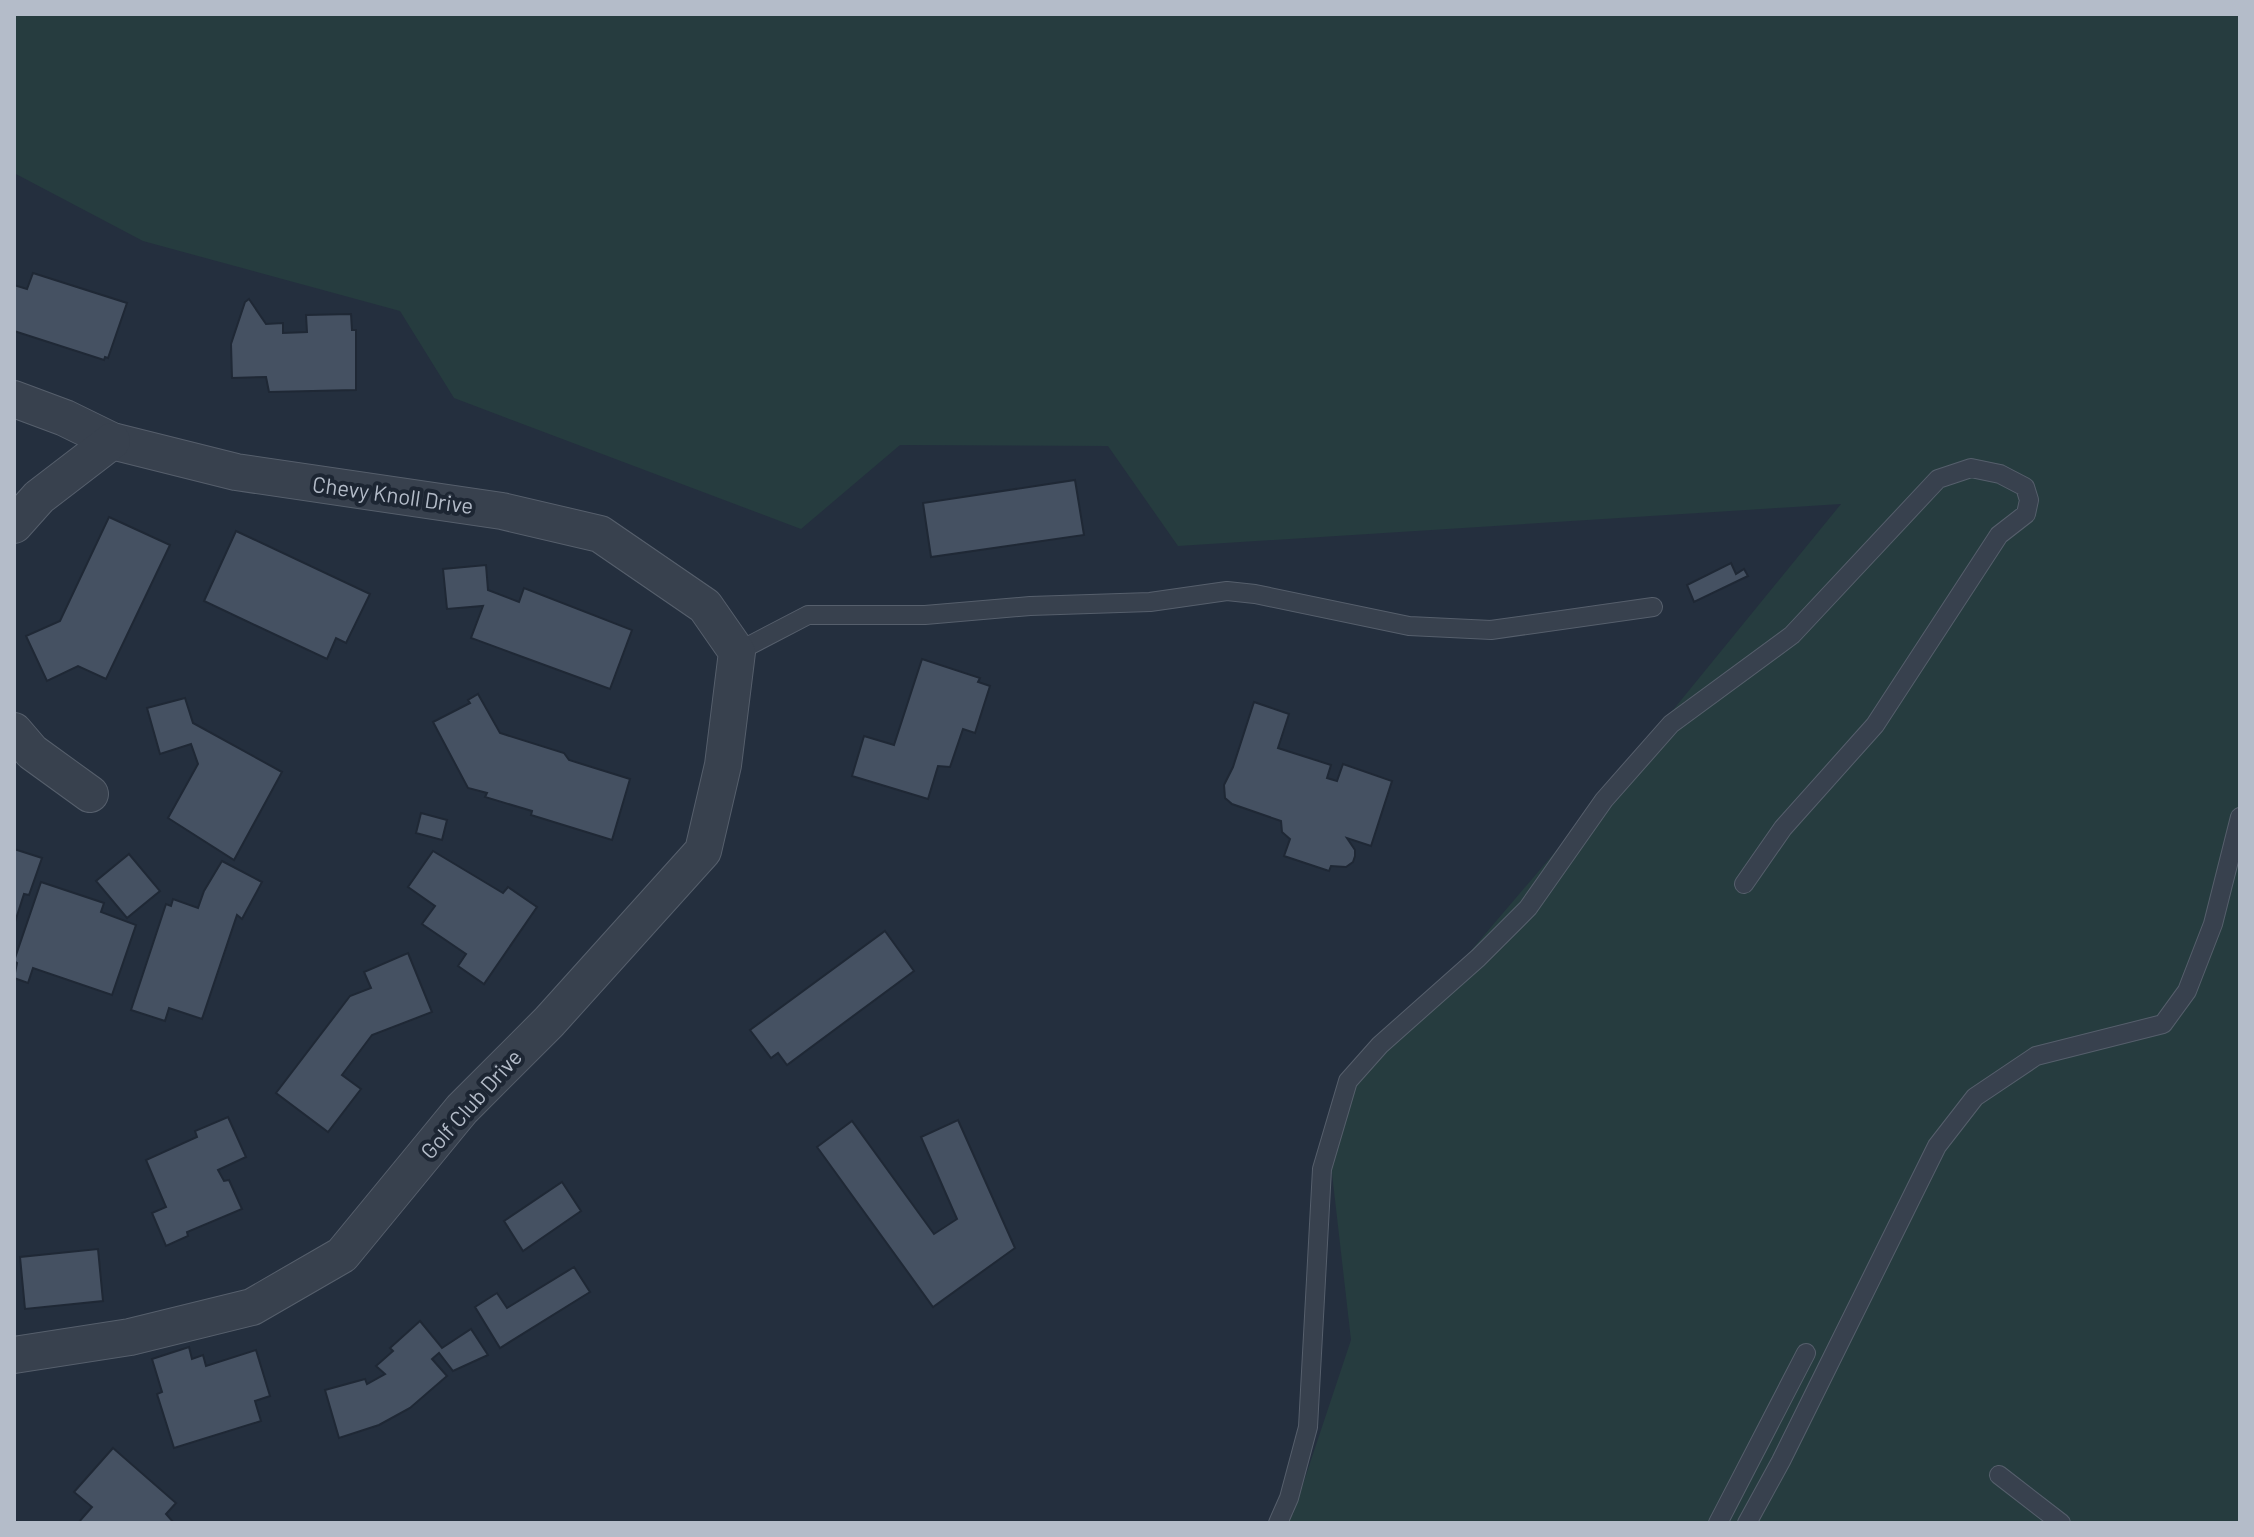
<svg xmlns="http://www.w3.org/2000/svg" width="2254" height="1537" font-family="Barlow,sans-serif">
<rect width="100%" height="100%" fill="#242f3e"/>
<path fill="#263c3f" d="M14 14H2240V1523H1278L1293 1514 1351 1340 1326 1121 1607 791 1841 504 1178 546 1108 446 900 445 801 529 454 398 400 311 143 241 14 173Z"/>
<g fill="#455162" stroke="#1f2835" stroke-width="2">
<path d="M33 273 127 303 108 358 105 357 104 360 14 331V285L27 289Z"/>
<path d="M249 299 266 324 283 323V333L307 332 306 315 351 314 352 330H356V390L269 392 266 377 232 378 231 344 245 302Z"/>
<path d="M1075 480 1084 535 931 557 923 503Z"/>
<path d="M109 517 170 545 106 679 78 666 47 681 26 636 60 621Z"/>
<path d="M236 531 370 594 346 643 336 638 327 659 204 601Z"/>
<path d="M1731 563 1736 574 1744 569 1748 576 1694 602 1687 585Z"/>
<path d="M486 565 488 590 519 602 524 588 632 630 610 689 471 638 483 606 447 609 443 569Z"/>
<path d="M922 659 980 678 978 682 990 686 975 733 963 729 950 767 938 766 928 799 852 776 864 736 894 745Z"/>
<path d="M478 694 500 733 564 753 569 760 630 779 612 840 531 815 532 811 485 797 487 793 468 788 433 722 470 703 468 700Z"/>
<path d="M185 698 193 723 282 772 234 860 168 818 198 764 191 744 160 754 147 708Z"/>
<path d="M1254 702 1289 714 1278 748 1331 765 1327 778 1337 781 1343 764 1392 781 1371 846 1347 838 1355 850V856L1353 862 1346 867 1331 866 1329 871 1284 856 1290 839 1282 832 1281 821 1232 804 1225 798 1224 785 1233 767Z"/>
<path d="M421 813 447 820 442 840 416 833Z"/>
<path d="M14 849 42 858 29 895 24 894 14 925Z"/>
<path d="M433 851 503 893 508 887 537 907 484 984 458 966 466 954 422 924 435 906 408 887Z"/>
<path d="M129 854 160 891 127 918 96 881Z"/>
<path d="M222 861 262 882 242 919 237 915 202 1019 169 1008 165 1021 131 1010 166 904 171 906 173 899 198 908 204 891Z"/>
<path d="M41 882 104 903 101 912 136 925 112 995 33 968 28 983 14 978 17 963 14 961Z"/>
<path d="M885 931 914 971 787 1065 778 1053 771 1058 750 1030Z"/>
<path d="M408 953 432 1012 372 1035 342 1075 361 1089 328 1132 276 1093 350 996 371 988 364 972Z"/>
<path d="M228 1117 246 1157 218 1170 224 1181 229 1180 242 1209 187 1232 188 1236 166 1246 152 1213 166 1207 146 1160 197 1137 195 1131Z"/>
<path d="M958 1120 1015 1248 933 1307 817 1147 852 1121 934 1234 957 1219 921 1137Z"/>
<path d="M562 1182 581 1211 523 1251 504 1221Z"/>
<path d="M98 1249 103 1301 25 1309 20 1257Z"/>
<path d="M574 1267 590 1292 500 1348 475 1307 497 1293 507 1308Z"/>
<path d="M420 1321 442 1348 471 1329 488 1355 453 1371 439 1353 432 1359 447 1376 410 1408 379 1425 339 1438 325 1390 365 1379 367 1384 385 1374 376 1366 393 1351 390 1348Z"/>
<path d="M189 1347 192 1359 203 1355 206 1366 256 1350 270 1396 255 1401 261 1421 174 1448 157 1394 162 1392 152 1359Z"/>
<path d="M113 1448 176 1503 166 1514 174 1523H78L92 1507 74 1492Z"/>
</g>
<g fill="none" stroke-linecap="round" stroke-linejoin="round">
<defs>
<g id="lane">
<path d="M737 652 808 615H925L1030 606 1150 602 1227 591 1255 594 1409 626 1491 630 1653 607"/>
<path d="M1999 1475 2061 1523"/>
<path d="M1278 1523 1289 1498 1308 1427 1322 1169 1348 1081 1380 1045 1478 958 1528 908 1604 800 1671 724 1792 635 1938 479 1971 468 2000 474 2025 487 2029 500 2026 514 1999 535 1875 725 1783 828 1744 884"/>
<path d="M1718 1523 1806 1353"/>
<path d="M1747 1523 1781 1461 1937 1146 1975 1097 2036 1056 2163 1024 2187 991 2213 924 2240 817"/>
</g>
<g id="street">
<path d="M14 399 65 418 112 441 236 472 502 511 600 534 705 606 737 652 723 765 703 851 549 1022 462 1109 342 1255 252 1307 130 1337 14 1355"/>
<path d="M14 525 39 497 112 441"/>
<path d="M14 731 32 752 90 794"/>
</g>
</defs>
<use href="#lane" stroke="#565f6c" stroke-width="20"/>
<use href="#street" stroke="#565f6c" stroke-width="38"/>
<use href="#lane" stroke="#38414e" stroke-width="18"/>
<use href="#street" stroke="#38414e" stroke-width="36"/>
</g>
<g text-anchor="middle" stroke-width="8" stroke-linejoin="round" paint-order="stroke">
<g font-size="22" fill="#b4bcc9" stroke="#1d2633">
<text transform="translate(393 495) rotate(8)" y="8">Chevy Knoll Drive</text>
<text transform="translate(471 1104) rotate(-48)" y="8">Golf Club Drive</text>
</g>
</g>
<rect width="2254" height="1537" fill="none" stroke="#b4bcc9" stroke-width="32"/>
</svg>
